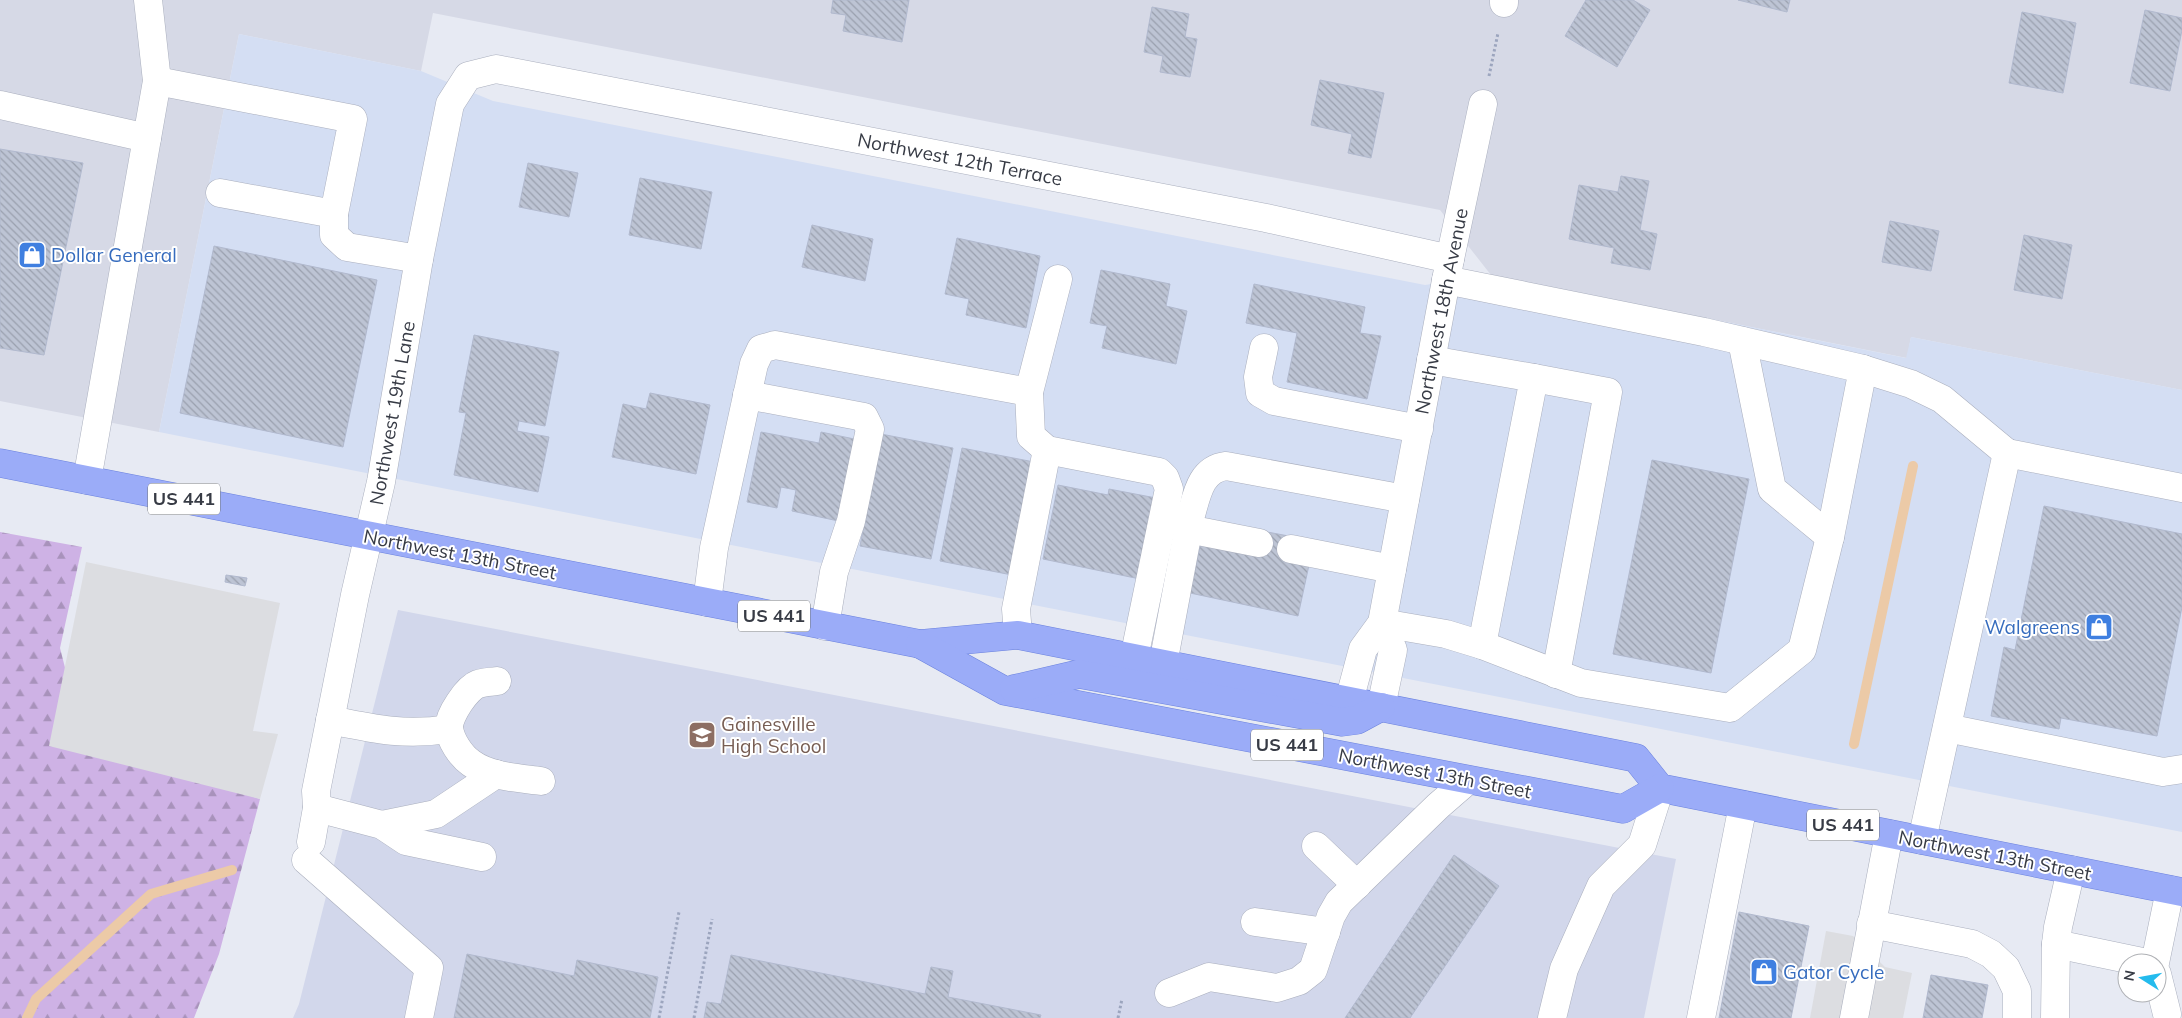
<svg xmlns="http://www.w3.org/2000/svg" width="2182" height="1018" font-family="Mulish,sans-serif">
<defs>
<pattern id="forest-firs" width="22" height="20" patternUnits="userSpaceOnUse" patternTransform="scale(1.25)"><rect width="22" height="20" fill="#ceb2e5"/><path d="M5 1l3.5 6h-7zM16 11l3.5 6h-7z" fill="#a892bb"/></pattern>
<pattern id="building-back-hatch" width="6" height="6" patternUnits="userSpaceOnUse" patternTransform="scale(1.25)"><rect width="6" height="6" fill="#bdc4d4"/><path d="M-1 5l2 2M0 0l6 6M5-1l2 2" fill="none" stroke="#9aa0ae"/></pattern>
</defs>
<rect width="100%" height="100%" fill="#e7eaf3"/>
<path fill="#d6d9e6" d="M0 0H2182V390L1911 337 1907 358 1491 275 1440 210 433 13 421 71 239 34 159 432 0 401Z"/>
<path fill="#d4def3" d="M239 34 421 71 493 101 1425 285 1491 275 1906 358 1911 337 2182 390V832L159 432Z"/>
<path fill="#d2d7eb" d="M398 610 1676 859 1644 1018H293L299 1004Z"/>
<path fill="url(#forest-firs)" d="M0 532 82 547 60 648 76 711 156 764 260 799 219 954 194 1018H0Z"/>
<g fill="#dcdde1">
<path d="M86 562 280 603 253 731 278 734 260 799 49 746Z"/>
<path d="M1826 931 1853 936 1885 967 1912 973 1903 1018H1810Z"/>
</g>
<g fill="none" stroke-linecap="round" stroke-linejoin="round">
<g stroke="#eccaa7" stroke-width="10">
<path d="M1854 744 1913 466"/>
<path d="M27 1018 36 999 151 894 232 870"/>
</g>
</g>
<g fill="url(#building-back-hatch)" stroke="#b1b9ce">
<path d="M833 0H909L902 42 843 31 846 15 831 13Z"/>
<path d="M1586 0H1633L1650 10 1617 67 1565 36Z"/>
<path d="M1738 0H1790L1787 12Z"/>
<path d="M1152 7 1189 14 1185 37 1197 39 1190 77 1160 72 1163 56 1144 52Z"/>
<path d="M2145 10 2182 18V30L2170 91 2130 83Z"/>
<path d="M2022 12 2076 23 2063 93 2009 83Z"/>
<path d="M1320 80 1384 93 1371 158 1348 153 1352 134 1311 125Z"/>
<path d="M0 149 83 163 44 355 0 348Z"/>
<path d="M528 163 578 173 569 217 519 207Z"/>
<path d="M1621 176 1649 181 1640 230 1657 234 1650 270 1611 263 1614 248 1569 239 1579 185 1618 192Z"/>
<path d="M640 178 712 192 701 249 629 235Z"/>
<path d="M1890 221 1939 231 1931 271 1882 262Z"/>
<path d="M812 225 873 239 865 281 802 267Z"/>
<path d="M2024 235 2072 245 2062 299 2014 290Z"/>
<path d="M957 238 1040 256 1026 328 966 315 969 299 945 294Z"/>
<path d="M214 246 377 280 343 447 180 413Z"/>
<path d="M1101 270 1170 284 1166 306 1187 311 1176 364 1102 348 1107 326 1090 323Z"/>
<path d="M1254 284 1365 307 1360 333 1381 336 1367 399 1287 382 1297 333 1246 323Z"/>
<path d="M474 335 559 352 545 426 519 421 517 431 549 437 538 492 454 475 466 413 459 412Z"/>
<path d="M650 393 710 405 696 474 612 457 623 404 646 409Z"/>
<path d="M761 432 819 443 821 432 859 440 843 522 792 511 796 490 781 487 777 508 747 502Z"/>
<path d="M881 434 953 448 931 559 860 546Z"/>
<path d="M962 448 1034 462 1012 575 940 561Z"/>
<path d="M1652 460 1749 479 1711 673 1613 654Z"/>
<path d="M1058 485 1108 495 1109 489 1156 498 1140 579 1043 559Z"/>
<path d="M2044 506 2182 534V607L2157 736 2061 718 2059 729 1991 716 2004 647 2015 650Z"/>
<path d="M1262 531 1294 537 1309 565 1298 616 1190 593 1201 542Z"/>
<path d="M226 575 247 578 245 586 225 582Z"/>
<path d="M1454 855 1499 886 1410 1018H1345Z"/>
<path d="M1739 912 1809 926 1791 1018H1719Z"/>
<path d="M467 954 574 976 577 960 658 977 650 1018H454Z"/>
<path d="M731 955 925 994 931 967 953 971 948 997 1041 1015 1040 1018H704L707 1002 721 1004Z"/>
<path d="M1931 975 1988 985 1982 1018H1923Z"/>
</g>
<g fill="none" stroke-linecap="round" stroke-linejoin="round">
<defs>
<g id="minor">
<path d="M148 0 157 81"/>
<path d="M1504 3V0"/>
<path d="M0 105 147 138"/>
<path d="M220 193 334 214"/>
<path d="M1058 279 1029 392 1031 436 1047 450 1159 472 1165 478 1169 489 1134 658"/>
<path d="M1446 280 1704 332 1863 369 1911 384 1942 399 2007 453"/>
<path d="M1742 341 1772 489 1830 537"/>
<path d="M1264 348 1258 377 1260 393 1274 401 1419 429"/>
<path d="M1431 360 1534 378 1482 645"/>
<path d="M1534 378 1608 392 1556 674"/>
<path d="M747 395 864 417 870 429 851 521 834 572 825 626"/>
<path d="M87 480 157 81 353 119 334 214V235L347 247 419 259"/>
<path d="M1188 529 1259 543"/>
<path d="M1291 549 1392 569"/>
<path d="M707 602 714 548 754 364 761 349 775 345 1029 392"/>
<path d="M1382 623 1446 634 1482 645 1581 683 1730 708 1802 650 1830 537 1863 369"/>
<path d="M1018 635 1016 609 1047 450"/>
<path d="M1163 664 1191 515C1197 494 1201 469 1226 466L1405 499"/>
<path d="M497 681C491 682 484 682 478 684 467 688 449 715 449 727 450 740 461 756 471 763 490 777 519 778 541 781"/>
<path d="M1349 701 1363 649 1382 623 1450 259 1483 104"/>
<path d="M1381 707 1393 650 1382 623"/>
<path d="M330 720C374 729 404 736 449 729"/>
<path d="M1947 728 2163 772 2182 769"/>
<path d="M317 808 382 825 406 841 482 857"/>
<path d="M382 825 436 814 496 774"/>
<path d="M1922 840 2007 453 2182 488"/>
<path d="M311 842 317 808 316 791 355 595 381 482 419 259 450 104 468 76 496 69 1266 218 1450 259"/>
<path d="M1316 846 1357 885"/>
<path d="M306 860 429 968 419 1018"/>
<path d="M2071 870 2058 927 2056 944 2147 963"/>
<path d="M1255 922 1326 932"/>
<path d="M1871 924 1972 944 1991 954 2006 968 2017 991V1018"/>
<path d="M2155 963 2170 890"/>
<path d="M2157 974 2167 1014"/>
<path d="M1169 993 1209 977 1277 988 1299 981 1313 970 1331 916 1339 902 1438 806 1468 780"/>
<path d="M1552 1018 1564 969 1601 886 1642 845 1660 788"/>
<path d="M1701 1018 1743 805"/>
<path d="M1854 1018 1889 834"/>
<path d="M2055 1018 2056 944"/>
</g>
<g id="major">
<path d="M0 463 920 644 1018 635 1636 758 1660 788 2182 892"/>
<path d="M920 644 1005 691 1623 809 1660 788"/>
<path d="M1014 689 1079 674 1342 722 1357 720 1381 707"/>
</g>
</defs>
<use href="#minor" stroke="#aaafbe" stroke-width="29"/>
<use href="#major" stroke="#6b82dd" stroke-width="29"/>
<g stroke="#9ca5be" stroke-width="3" stroke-dasharray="2.5 2.5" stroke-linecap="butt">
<path d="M1489 76 1498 33"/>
<path d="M659 1018 679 912"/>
<path d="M694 1018 712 919"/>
<path d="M1118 1018 1122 999"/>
</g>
<use href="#minor" stroke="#fff" stroke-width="28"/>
<use href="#major" stroke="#9bacf8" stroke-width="28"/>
</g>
<defs>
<symbol id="shop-square" viewBox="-11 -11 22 22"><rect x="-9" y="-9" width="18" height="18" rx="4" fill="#3f7fe0" stroke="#fff"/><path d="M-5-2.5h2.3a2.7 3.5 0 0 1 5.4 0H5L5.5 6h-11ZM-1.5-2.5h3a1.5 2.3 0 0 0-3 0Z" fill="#fff"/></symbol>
<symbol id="school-square" viewBox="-11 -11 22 22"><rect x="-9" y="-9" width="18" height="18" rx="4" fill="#8d6e63" stroke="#fff"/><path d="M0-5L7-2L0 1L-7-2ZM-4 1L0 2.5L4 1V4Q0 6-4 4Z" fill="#fff"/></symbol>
</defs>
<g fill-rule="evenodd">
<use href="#shop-square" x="16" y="239" width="32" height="32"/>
<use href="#shop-square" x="2083" y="611" width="32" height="32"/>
<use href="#school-square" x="686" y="719" width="32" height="32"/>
<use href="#shop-square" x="1748" y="956" width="32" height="32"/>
</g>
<g text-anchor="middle" stroke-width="4" stroke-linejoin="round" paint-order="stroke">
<g fill="#fff" stroke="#73767d" stroke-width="1">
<rect x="148" y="483.5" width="72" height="31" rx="4"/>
<rect x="738" y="600.5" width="72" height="31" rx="4"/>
<rect x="1251" y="729.5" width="72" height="31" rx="4"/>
<rect x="1807" y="809.5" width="72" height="31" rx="4"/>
</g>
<g font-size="18" font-weight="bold" fill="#373b45">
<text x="184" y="505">US 441</text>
<text x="774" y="622">US 441</text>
<text x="1287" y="751">US 441</text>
<text x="1843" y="831">US 441</text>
</g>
<g font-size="19" fill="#373b45" stroke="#fff">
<text transform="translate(960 159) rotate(11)" y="7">Northwest 12th Terrace</text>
<text transform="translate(1441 311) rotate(-79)" y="7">Northwest 18th Avenue</text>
<text transform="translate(392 413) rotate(-80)" y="7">Northwest 19th Lane</text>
<text transform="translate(460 554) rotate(11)" y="7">Northwest 13th Street</text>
<text transform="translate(1435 773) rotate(11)" y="7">Northwest 13th Street</text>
<text transform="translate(1995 855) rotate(11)" y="7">Northwest 13th Street</text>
</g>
<g font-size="19" fill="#366cbe" stroke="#fff" text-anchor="start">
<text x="51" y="262">Dollar General</text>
<text x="2080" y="634" text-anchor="end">Walgreens</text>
<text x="1783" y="979">Gator Cycle</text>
</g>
<g font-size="19" fill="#785e54" stroke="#fff" text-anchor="start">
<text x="721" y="731">Gainesville<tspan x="721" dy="22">High School</tspan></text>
</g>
</g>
<g transform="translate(2142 978) rotate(281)"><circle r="24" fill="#ffffff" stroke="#afb1b5"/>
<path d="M0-4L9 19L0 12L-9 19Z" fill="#24bbed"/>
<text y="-8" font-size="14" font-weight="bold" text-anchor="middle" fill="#373b45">N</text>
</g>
</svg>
